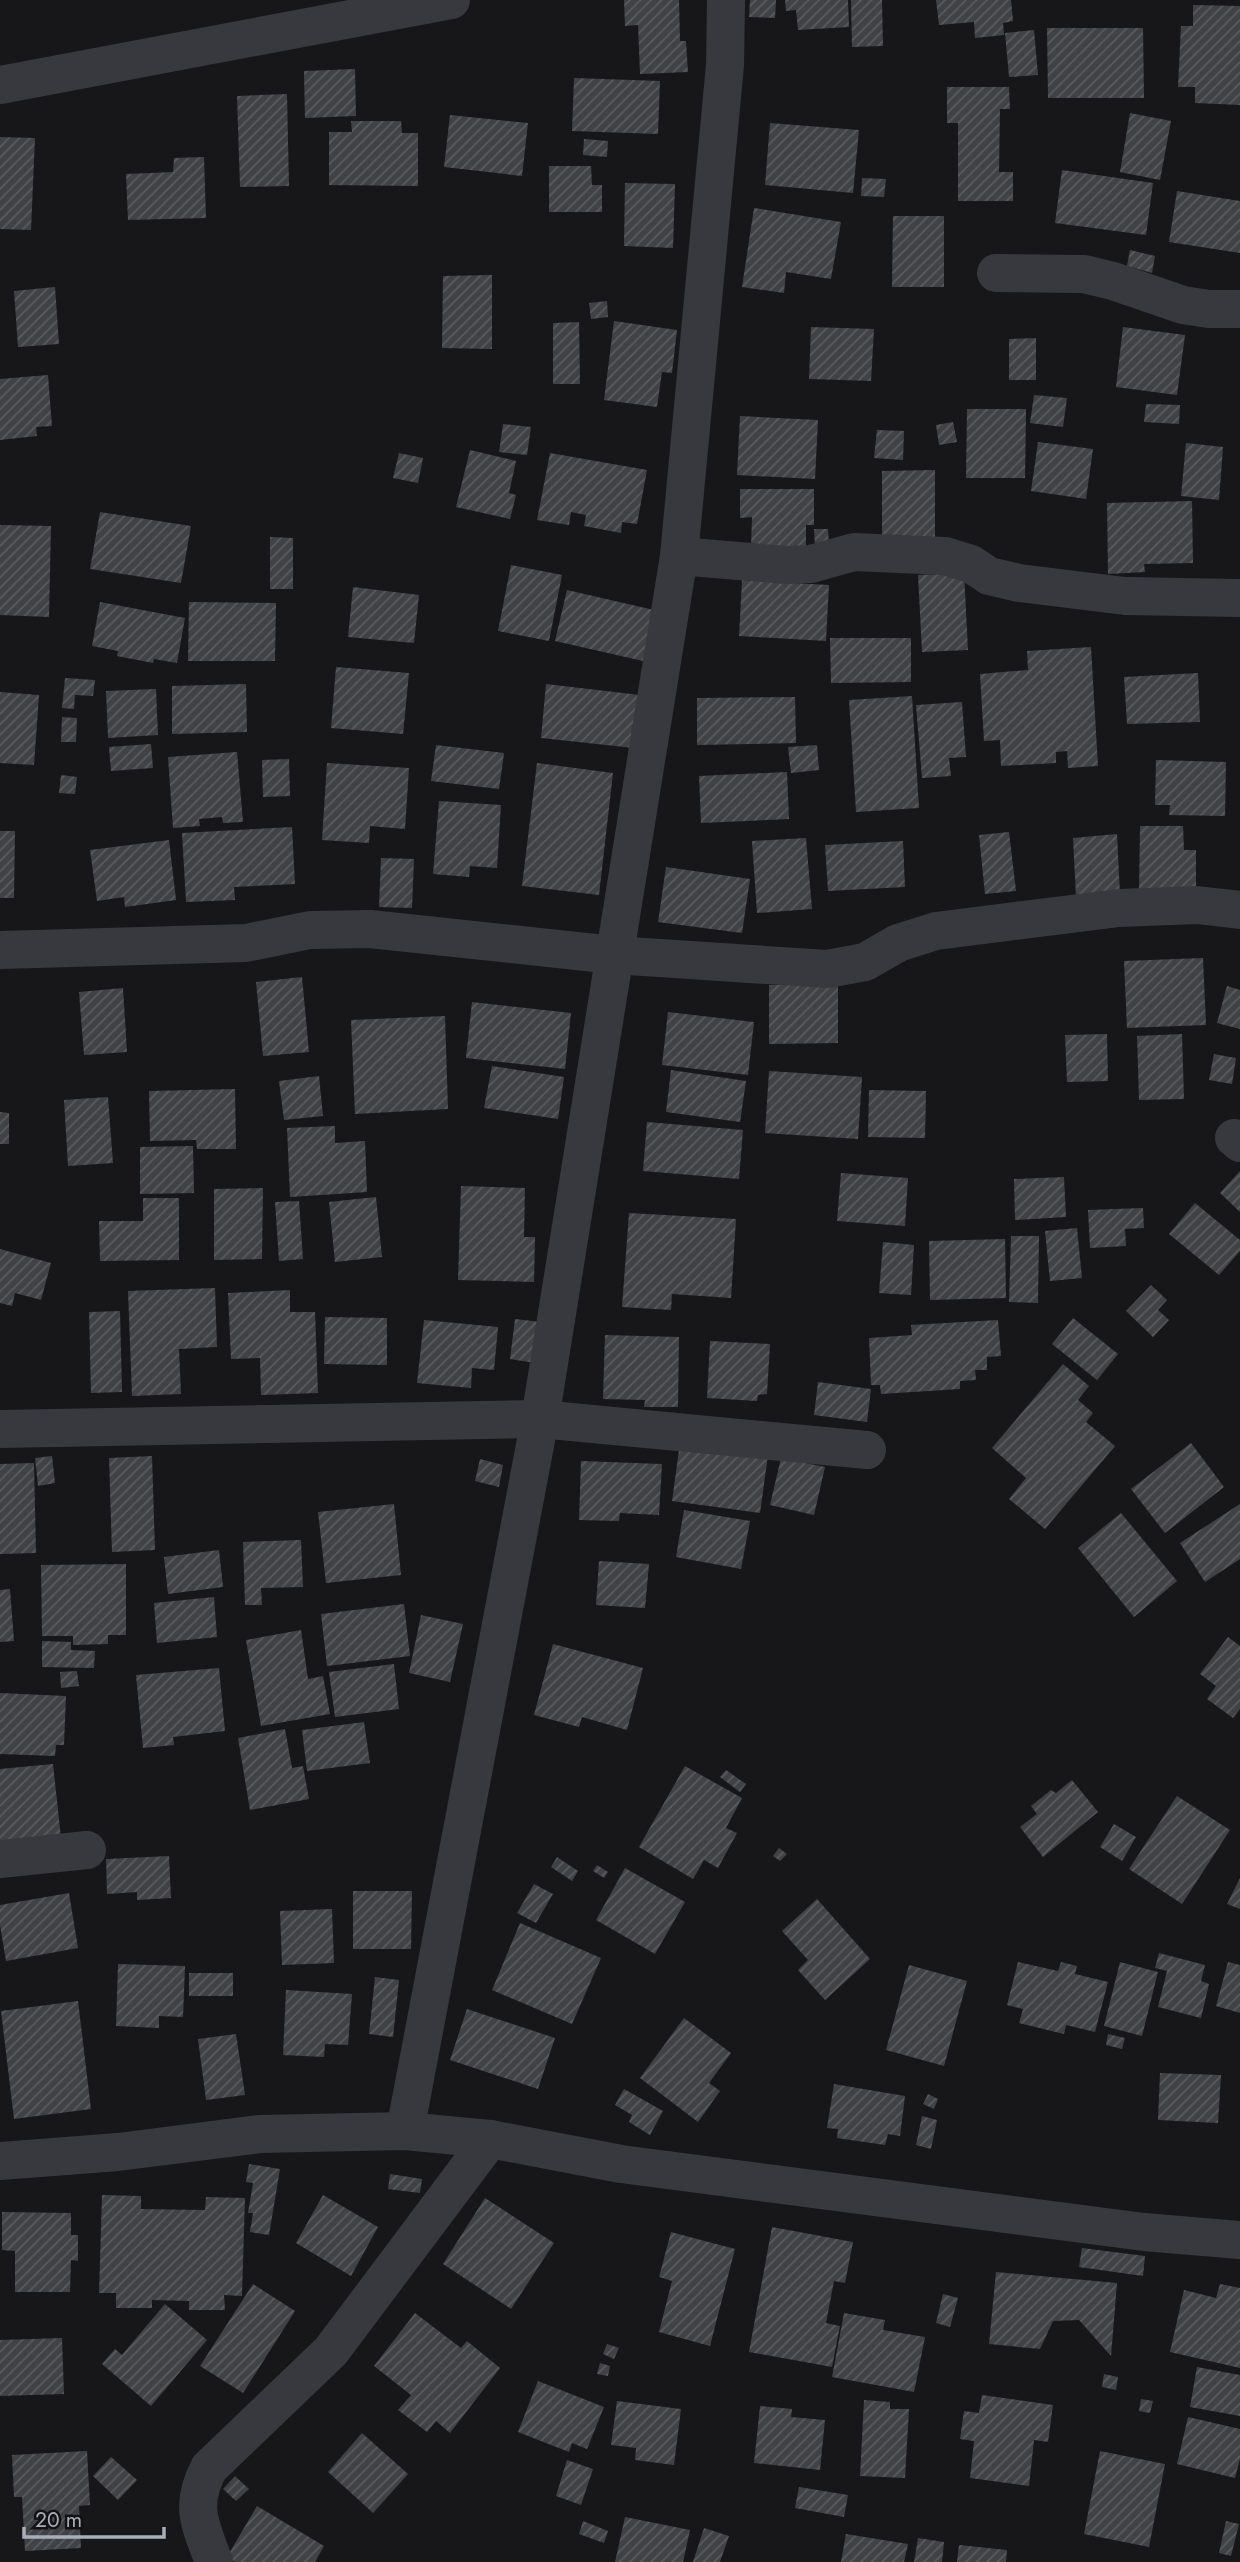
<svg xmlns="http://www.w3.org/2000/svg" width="1240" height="2562" font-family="Jost,sans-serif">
<defs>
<pattern id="building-hatch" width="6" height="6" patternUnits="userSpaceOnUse" patternTransform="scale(1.75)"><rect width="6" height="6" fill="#414246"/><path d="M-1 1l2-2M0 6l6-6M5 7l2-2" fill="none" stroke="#5a5b5f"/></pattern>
</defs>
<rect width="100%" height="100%" fill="#171719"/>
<g fill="url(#building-hatch)">
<path d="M624 0H679L680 41H686L688 72 640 74 638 25 625 26Z"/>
<path d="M750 0H776L775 18 749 17Z"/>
<path d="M785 0H848L849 27 798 30 796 10 786 11Z"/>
<path d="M851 0H882L883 46 852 47Z"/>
<path d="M936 0H1011L1013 21 1003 23 1004 35 975 38 974 22 939 25Z"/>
<path d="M1193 5 1240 6V105L1195 103V87H1178L1181 26H1193Z"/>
<path d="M1047 28H1143L1144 98H1048Z"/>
<path d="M1034 30 1038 75 1009 77 1005 33Z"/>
<path d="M355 69 356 116 305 118 304 71Z"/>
<path d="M574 78 660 81 658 134 572 131Z"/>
<path d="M947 87H1009L1010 109H1000L999 172H1013V201H958V123H947Z"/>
<path d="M287 94 289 186 240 187 237 96Z"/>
<path d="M1130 113 1171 121 1160 180 1120 172Z"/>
<path d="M450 115 528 123 522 176 444 167Z"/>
<path d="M351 121H401L402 133H418V186L329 185V132H352Z"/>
<path d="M770 123 859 130 853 193 765 185Z"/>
<path d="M0 137 35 138 31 230 0 229Z"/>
<path d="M584 139 608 141 607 157 583 155Z"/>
<path d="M204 157 206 218 128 220 126 174 173 172 174 158Z"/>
<path d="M549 166H591L592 185H602V212H549Z"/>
<path d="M1062 170 1153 183 1146 235 1055 223Z"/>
<path d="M862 178 886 179 884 197 861 196Z"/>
<path d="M625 183 675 184 673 248 624 246Z"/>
<path d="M1177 191 1240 201V253L1169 242Z"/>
<path d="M754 208 841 222 831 279 786 272 784 293 742 287Z"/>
<path d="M893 216H944V287H892Z"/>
<path d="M1130 250 1155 256 1152 273 1127 266Z"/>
<path d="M492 275V349L442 348 443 276Z"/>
<path d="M55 287 59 344 18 347 14 291Z"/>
<path d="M607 301 608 317 591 319 589 303Z"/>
<path d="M614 321 677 330 672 373 662 372 657 407 604 400Z"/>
<path d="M579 322 580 384H553V323Z"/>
<path d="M811 327 874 329 871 381 809 379Z"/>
<path d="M1123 327 1185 335 1177 395 1116 387Z"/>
<path d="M1036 338V380H1009V339Z"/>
<path d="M48 375 52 426 36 427 37 436 0 440V379Z"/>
<path d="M1034 395 1067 398 1063 427 1030 423Z"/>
<path d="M1146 404 1180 405 1179 424 1144 422Z"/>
<path d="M967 409H1026L1025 478H966Z"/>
<path d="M740 416 818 420 815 479 737 475Z"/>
<path d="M953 422 957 442 939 445 936 425Z"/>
<path d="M503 424 531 427 527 455 499 452Z"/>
<path d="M877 430 904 431 903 460 874 458Z"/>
<path d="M1038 442 1093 449 1086 499 1031 491Z"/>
<path d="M1186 443 1223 447 1219 500 1181 496Z"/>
<path d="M470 450 516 461 509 493 516 495 510 519 456 507Z"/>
<path d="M399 453 423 458 418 483 393 478Z"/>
<path d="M550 453 647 470 637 524 622 522 621 533 584 526 586 515 571 512 569 525 537 520Z"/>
<path d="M935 470V541H882V471Z"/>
<path d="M740 489H814V525H806V547H751L752 517 740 518Z"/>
<path d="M1192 501 1193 563 1144 564 1145 572 1108 574 1107 503Z"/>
<path d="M100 512 191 526 181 583 90 569Z"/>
<path d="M0 525 51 526 49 617 0 615Z"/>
<path d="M814 529H828L829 545 815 546Z"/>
<path d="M270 537 293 538V589H270Z"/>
<path d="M511 565 562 575 549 641 498 631Z"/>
<path d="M964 573 968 650 922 652 918 575Z"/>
<path d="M742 580 829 585 826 641 739 636Z"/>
<path d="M353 587 419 595 414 643 348 637Z"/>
<path d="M567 590 654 610 643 661 555 641Z"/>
<path d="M100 602 185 618 177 663 154 659 153 663 117 656 118 651 92 646Z"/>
<path d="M189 602 276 603 275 661H188Z"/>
<path d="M830 638H911V682L831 683Z"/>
<path d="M1091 647 1098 766 1068 768 1067 751 1056 752V763L1001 766 1000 740 984 741 980 674 1028 670 1027 651Z"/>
<path d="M336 667 409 673 403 734 331 728Z"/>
<path d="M1198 673 1200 722 1127 724 1124 677Z"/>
<path d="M65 678 95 680 93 696 75 695 74 709 62 708Z"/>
<path d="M246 684 247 732 172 734V686Z"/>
<path d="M546 684 640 695 634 748 541 738Z"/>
<path d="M156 689 158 735 108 738 106 691Z"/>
<path d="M0 692 39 695 34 765 0 763Z"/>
<path d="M912 696 919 808 856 812 849 700Z"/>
<path d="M795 697 796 743 697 745V698Z"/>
<path d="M962 702 966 757 949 758 951 776 922 778 916 705Z"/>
<path d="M62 717 77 718 76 742H61Z"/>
<path d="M151 744 153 768 111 771 109 747Z"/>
<path d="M436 745 504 753 499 789 431 781Z"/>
<path d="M817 745 819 770 791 773 788 747Z"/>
<path d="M237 752 243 822 223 823 222 817 199 819 200 826 173 828 168 757Z"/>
<path d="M289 759 290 796 263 797 262 760Z"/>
<path d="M1156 760 1226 762 1225 816 1169 815 1170 805H1155Z"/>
<path d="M327 763 409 768 405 829 370 826 369 843 322 840Z"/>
<path d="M537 763 613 773 599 895 522 886Z"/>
<path d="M787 772 789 819 701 823 699 776Z"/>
<path d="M61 775 77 777 75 794 59 793Z"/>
<path d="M439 801 501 805 497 868 470 866 469 877 433 874Z"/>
<path d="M1140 826H1183L1184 850H1196V889L1139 890Z"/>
<path d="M292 827 295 884 234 887 235 900 186 902 182 833Z"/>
<path d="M0 831H15L14 898H0Z"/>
<path d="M1009 832 1016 891 985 894 979 835Z"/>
<path d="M1117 834 1120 895 1076 897 1073 838Z"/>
<path d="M806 838 812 909 757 913 752 841Z"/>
<path d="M169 840 176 900 125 907 124 897 97 901 90 850Z"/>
<path d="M903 841 905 887 828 891 825 845Z"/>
<path d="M381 858 414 859 412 908 379 907Z"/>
<path d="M666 867 750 879 742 933 658 922Z"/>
<path d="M1203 958 1206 1025 1127 1028 1124 961Z"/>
<path d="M302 977 309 1052 263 1056 256 982Z"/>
<path d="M769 985H838V1043L769 1044Z"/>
<path d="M1227 986 1240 990V1029L1217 1023Z"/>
<path d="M123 988 127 1052 84 1055 79 992Z"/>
<path d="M472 1002 571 1013 565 1069 466 1058Z"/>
<path d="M668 1012 754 1022 748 1075 662 1065Z"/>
<path d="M445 1016 448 1109 355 1114 351 1020Z"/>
<path d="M1107 1034 1108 1081 1067 1082 1065 1035Z"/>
<path d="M1182 1034 1184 1099 1139 1100 1137 1036Z"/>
<path d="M1214 1054 1236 1058 1232 1084 1209 1080Z"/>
<path d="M492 1066 564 1077 558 1119 484 1108Z"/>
<path d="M671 1070 746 1081 740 1122 666 1112Z"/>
<path d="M769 1071 862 1077 858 1139 765 1133Z"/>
<path d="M319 1076 323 1116 284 1120 279 1081Z"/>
<path d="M235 1089 236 1149H197L196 1140 150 1141 149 1091Z"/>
<path d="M869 1090 926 1091 925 1138 868 1137Z"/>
<path d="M108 1097 113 1163 68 1166 64 1100Z"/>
<path d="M0 1112 9 1113V1144H0Z"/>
<path d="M647 1122 743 1130 739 1179 643 1171Z"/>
<path d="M335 1126V1143L365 1141 367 1192 290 1197 287 1128Z"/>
<path d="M193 1146 194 1193 140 1194V1147Z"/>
<path d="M1240 1171V1212L1220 1193Z"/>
<path d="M841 1173 908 1178 905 1226 837 1221Z"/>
<path d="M1064 1177 1066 1217 1015 1220 1014 1179Z"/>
<path d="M461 1186 525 1188 524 1237H535L534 1282 458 1280Z"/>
<path d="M263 1188 262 1259 214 1260V1189Z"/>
<path d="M376 1197 382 1257 335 1262 329 1202Z"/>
<path d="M143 1198H179V1260L100 1261 99 1221H143Z"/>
<path d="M299 1201 303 1259 279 1261 275 1202Z"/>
<path d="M1195 1203 1240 1240V1251L1219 1275 1169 1234Z"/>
<path d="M1143 1208 1144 1228 1125 1229 1126 1246 1090 1248 1088 1210Z"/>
<path d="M629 1213 736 1219 731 1298 672 1294 671 1310 622 1307Z"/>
<path d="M1077 1228 1082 1278 1050 1281 1045 1231Z"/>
<path d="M1011 1236H1039L1038 1303 1009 1302Z"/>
<path d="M1005 1239 1006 1298 930 1300 929 1241Z"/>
<path d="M883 1242 914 1245 911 1295 879 1293Z"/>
<path d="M0 1249 51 1263 41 1300 15 1293 12 1306 0 1303Z"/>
<path d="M1151 1285 1167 1300 1158 1310 1169 1320 1153 1337 1126 1311Z"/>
<path d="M215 1288 217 1347 179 1349 181 1394 132 1396 128 1291Z"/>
<path d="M290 1290V1312H315L318 1393 261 1395 260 1358 231 1359 228 1293Z"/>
<path d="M120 1311 122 1392 91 1393 89 1312Z"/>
<path d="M325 1317 387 1318V1365L324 1364Z"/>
<path d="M1073 1318 1118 1354 1097 1380 1052 1344Z"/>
<path d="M515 1319 541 1322 535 1363 510 1359Z"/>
<path d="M424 1320 498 1327 494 1370 472 1368 471 1388 417 1383Z"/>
<path d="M998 1320 1001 1356 987 1357V1370H975L976 1380 960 1381V1389L881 1394 880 1385H871L869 1338 912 1335 911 1325Z"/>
<path d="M605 1335 679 1337 678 1407H644L645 1400 603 1399Z"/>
<path d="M710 1341 770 1344 767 1394 758 1395 757 1401 707 1398Z"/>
<path d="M1063 1364 1089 1386 1078 1400 1093 1413 1086 1422 1115 1446 1045 1529 1009 1499 1026 1478 992 1448Z"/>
<path d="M818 1382 871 1389 867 1422 814 1415Z"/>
<path d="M680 1443 768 1455 760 1513 672 1501Z"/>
<path d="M1191 1443 1224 1487 1165 1533 1131 1489Z"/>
<path d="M52 1456 55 1483 38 1486 35 1458Z"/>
<path d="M152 1456 155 1550 112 1552 109 1458Z"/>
<path d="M781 1458 825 1467 814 1515 770 1505Z"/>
<path d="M480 1459 503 1465 499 1487 475 1481Z"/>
<path d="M581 1461 662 1464 659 1515 620 1513 619 1521 579 1520Z"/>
<path d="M34 1463 36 1553 0 1554V1464Z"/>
<path d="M394 1504 401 1575 326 1583 318 1512Z"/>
<path d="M1240 1504V1559L1205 1582 1180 1543Z"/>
<path d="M684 1510 750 1521 741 1569 676 1557Z"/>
<path d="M1121 1513 1177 1581 1134 1617 1078 1548Z"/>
<path d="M301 1540 303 1587 261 1588 262 1605H245L243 1542Z"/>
<path d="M219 1550 223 1587 168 1594 164 1557Z"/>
<path d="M599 1561 649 1564 645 1608 596 1605Z"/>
<path d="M126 1564V1635H108V1644L73 1645V1636H42L41 1565Z"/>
<path d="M10 1589 14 1641 0 1642V1590Z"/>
<path d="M214 1597 217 1637 157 1643 154 1603Z"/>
<path d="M404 1604 410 1656 327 1666 321 1614Z"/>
<path d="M421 1615 463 1624 450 1682 409 1673Z"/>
<path d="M301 1630 308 1679 323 1676 330 1714 261 1726 246 1640Z"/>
<path d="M1228 1637 1240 1646V1709L1233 1718 1207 1699 1216 1686 1200 1674Z"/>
<path d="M42 1641 71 1642V1650L95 1651 94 1668 42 1667Z"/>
<path d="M553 1644 643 1668 627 1730 582 1717 579 1727 534 1715Z"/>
<path d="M394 1664 399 1709 335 1717 329 1672Z"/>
<path d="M219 1668 225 1731 173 1737 174 1745 143 1748 136 1675Z"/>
<path d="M77 1671 79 1686 61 1688 60 1672Z"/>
<path d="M0 1693 66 1696 64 1745H56L55 1756 0 1754Z"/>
<path d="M364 1722 370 1763 307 1771 302 1730Z"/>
<path d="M285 1729 292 1768 303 1766 309 1799 250 1810 238 1738Z"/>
<path d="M53 1764 61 1838 0 1845V1769Z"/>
<path d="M685 1766 742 1798 726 1828 737 1833 718 1868 704 1860 693 1879 639 1847Z"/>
<path d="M726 1770 746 1784 740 1792 720 1777Z"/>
<path d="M1072 1780 1098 1812 1043 1857 1020 1827 1037 1814 1031 1806 1051 1790 1056 1793Z"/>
<path d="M1177 1796 1230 1830 1182 1904 1129 1869Z"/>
<path d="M1114 1824 1136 1837 1122 1861 1100 1847Z"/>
<path d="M779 1848 787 1854 780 1861 773 1856Z"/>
<path d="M169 1856 171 1898 137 1900V1892L107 1894 106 1859Z"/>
<path d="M557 1857 578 1871 572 1881 551 1867Z"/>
<path d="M597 1865 608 1872 604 1878 593 1871Z"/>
<path d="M625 1868 685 1902 655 1954 596 1920Z"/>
<path d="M1240 1878V1909L1227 1904Z"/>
<path d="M534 1884 553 1894 536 1923 517 1913Z"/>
<path d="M353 1891H412L411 1949H353Z"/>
<path d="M69 1893 78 1948 6 1961 0 1925V1905Z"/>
<path d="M817 1899 870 1959 825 2000 798 1970 808 1960 782 1931Z"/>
<path d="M332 1909 334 1963 282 1965 280 1911Z"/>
<path d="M520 1923 601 1958 572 2024 492 1990Z"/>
<path d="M1159 1953 1205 1965 1201 1981 1209 1984 1201 2018 1158 2007 1167 1971 1155 1968Z"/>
<path d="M1018 1962 1058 1971 1061 1962 1077 1966 1075 1974 1108 1982 1095 2032 1066 2025 1064 2034 1019 2023 1023 2009 1007 2005Z"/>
<path d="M1120 1962 1158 1972 1142 2036 1104 2026Z"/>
<path d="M1228 1962 1240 1965V2013L1216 2006Z"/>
<path d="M118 1964 185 1966 183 2017 159 2016V2028L116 2026Z"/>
<path d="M909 1965 967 1981 944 2066 886 2050Z"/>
<rect x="189" y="1973" width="44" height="23"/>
<path d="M375 1977 399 1980 393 2037 369 2034Z"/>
<path d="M286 1990 352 1994 348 2045 325 2044 324 2057 283 2055Z"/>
<path d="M78 2001 91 2109 14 2119 1 2011Z"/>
<path d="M467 2009 555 2038 538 2089 450 2060Z"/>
<path d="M684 2018 731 2053 709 2083 720 2091 698 2122 640 2078Z"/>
<path d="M236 2034 245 2095 206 2100 198 2039Z"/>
<path d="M1108 2034 1125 2038 1122 2049 1106 2045Z"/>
<path d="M1160 2073 1221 2075 1218 2123 1158 2120Z"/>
<path d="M834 2084 905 2096 900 2136 888 2134 885 2145 837 2138 838 2129 827 2128Z"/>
<path d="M624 2089 663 2111 650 2135 629 2122 632 2115 615 2105Z"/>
<path d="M928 2094 938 2099 934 2109 923 2104Z"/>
<path d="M922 2116 937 2120 931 2149 916 2145Z"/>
<path d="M249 2164 280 2169 269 2235 250 2232 253 2213H248L253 2183 246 2182Z"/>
<path d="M390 2174 422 2179 420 2193 388 2189Z"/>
<path d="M102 2195 141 2196V2209L205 2210 206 2197 245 2198 242 2296 224 2295 225 2310H189V2301L152 2300V2308H116V2293H99Z"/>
<path d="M323 2195 378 2227 351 2276 296 2243Z"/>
<path d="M485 2198 554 2243 511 2309 443 2264Z"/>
<path d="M2 2212 71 2213V2235H78V2261L71 2260 70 2292H15V2251L2 2250Z"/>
<path d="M772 2227 853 2242 845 2283 834 2281 826 2323 840 2326 832 2367 749 2352Z"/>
<path d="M671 2232 735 2249 710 2346 659 2332 672 2281 659 2277Z"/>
<path d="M1082 2248 1145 2256 1143 2276 1079 2267Z"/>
<path d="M996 2272 1117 2283 1111 2356 1079 2320 1053 2321 1040 2349 989 2344Z"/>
<path d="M253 2284 295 2311 243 2393 200 2366Z"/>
<path d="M1220 2284 1240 2288V2368L1170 2352 1184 2290 1216 2298Z"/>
<path d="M943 2294 958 2298 950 2327 936 2323Z"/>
<path d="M165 2304 207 2340 151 2406 102 2364 115 2349 122 2355Z"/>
<path d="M415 2313 461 2348 467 2341 500 2368 450 2433 436 2421 427 2432 398 2410 411 2395 374 2366Z"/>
<path d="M844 2313 885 2320 883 2330 925 2337 914 2392 832 2377Z"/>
<path d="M62 2338 64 2394 0 2396V2340Z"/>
<path d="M607 2344 619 2348 614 2359 603 2354Z"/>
<path d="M600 2363 610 2366 608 2376 597 2374Z"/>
<path d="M1197 2367 1240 2375V2416L1190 2407Z"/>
<path d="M1104 2374 1118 2377 1116 2390 1102 2387Z"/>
<path d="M538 2381 604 2407 587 2449 572 2443 569 2452 518 2432Z"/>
<path d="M982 2395 1053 2405 1048 2442 1034 2440 1029 2486 970 2478 974 2441 960 2439 964 2411 979 2413Z"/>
<path d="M1141 2399 1153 2401 1150 2413 1139 2411Z"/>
<path d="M864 2400 890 2402V2409H909L905 2478 860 2476Z"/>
<path d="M617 2401 681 2409 674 2465 635 2460 636 2448 611 2445Z"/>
<path d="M760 2406 792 2409 791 2417 825 2420 820 2470 754 2463Z"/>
<path d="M1188 2417 1240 2429V2459L1235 2478 1177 2464Z"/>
<path d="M362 2433 408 2474 373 2513 328 2472Z"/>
<path d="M87 2451 90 2505 79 2506 81 2548 25 2551 22 2497H14L12 2455Z"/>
<path d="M1100 2451 1165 2464 1149 2547 1084 2534Z"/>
<path d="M111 2457 137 2480 118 2500 93 2476Z"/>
<path d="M567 2460 593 2469 581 2505 556 2496Z"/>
<path d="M235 2476 249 2489 236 2501 223 2489Z"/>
<path d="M799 2487 848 2495 844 2517 795 2508Z"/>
<path d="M257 2506 324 2546 315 2562H235L227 2557Z"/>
<path d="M625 2517 690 2530 683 2562H615Z"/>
<path d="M583 2521 608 2531 604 2543 579 2534Z"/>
<path d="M1226 2521 1239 2524 1231 2556 1219 2553Z"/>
<path d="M704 2528 729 2536 720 2562H693Z"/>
<path d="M846 2534 908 2544 904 2562H841Z"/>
<path d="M918 2538 944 2542 942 2562H914Z"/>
<path d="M959 2545 1007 2550 1006 2562H957Z"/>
</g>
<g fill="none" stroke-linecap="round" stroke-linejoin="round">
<g stroke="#38393e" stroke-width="38">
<path d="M0 85 451 0"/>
<path d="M996 273 1084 274 1113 281 1183 305 1209 309H1240"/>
<path d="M679 556 786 565 811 564 854 552 945 556 971 564 989 576 1019 583 1125 596 1240 598"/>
<path d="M0 950 246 943 310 930 370 929 614 955 827 969 865 962 898 943 936 931 1119 908 1197 905 1240 910"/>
<path d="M1234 1138 1240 1143"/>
<path d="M0 1429 540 1419 867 1450"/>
<path d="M0 1859 87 1850"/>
<path d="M405 2131 540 1419 679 556 725 65 726 0"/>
<path d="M0 2161 118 2152 260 2134 405 2131 490 2139 621 2164 1144 2232 1240 2240"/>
<path d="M214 2562C200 2524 189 2506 209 2468L331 2351 490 2139"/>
</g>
</g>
<path d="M24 2527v10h140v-10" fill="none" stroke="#a9aeb9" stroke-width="3.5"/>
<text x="35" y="2527" font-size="21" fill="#a9aeb9" stroke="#121214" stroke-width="5" paint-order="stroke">20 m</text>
</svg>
